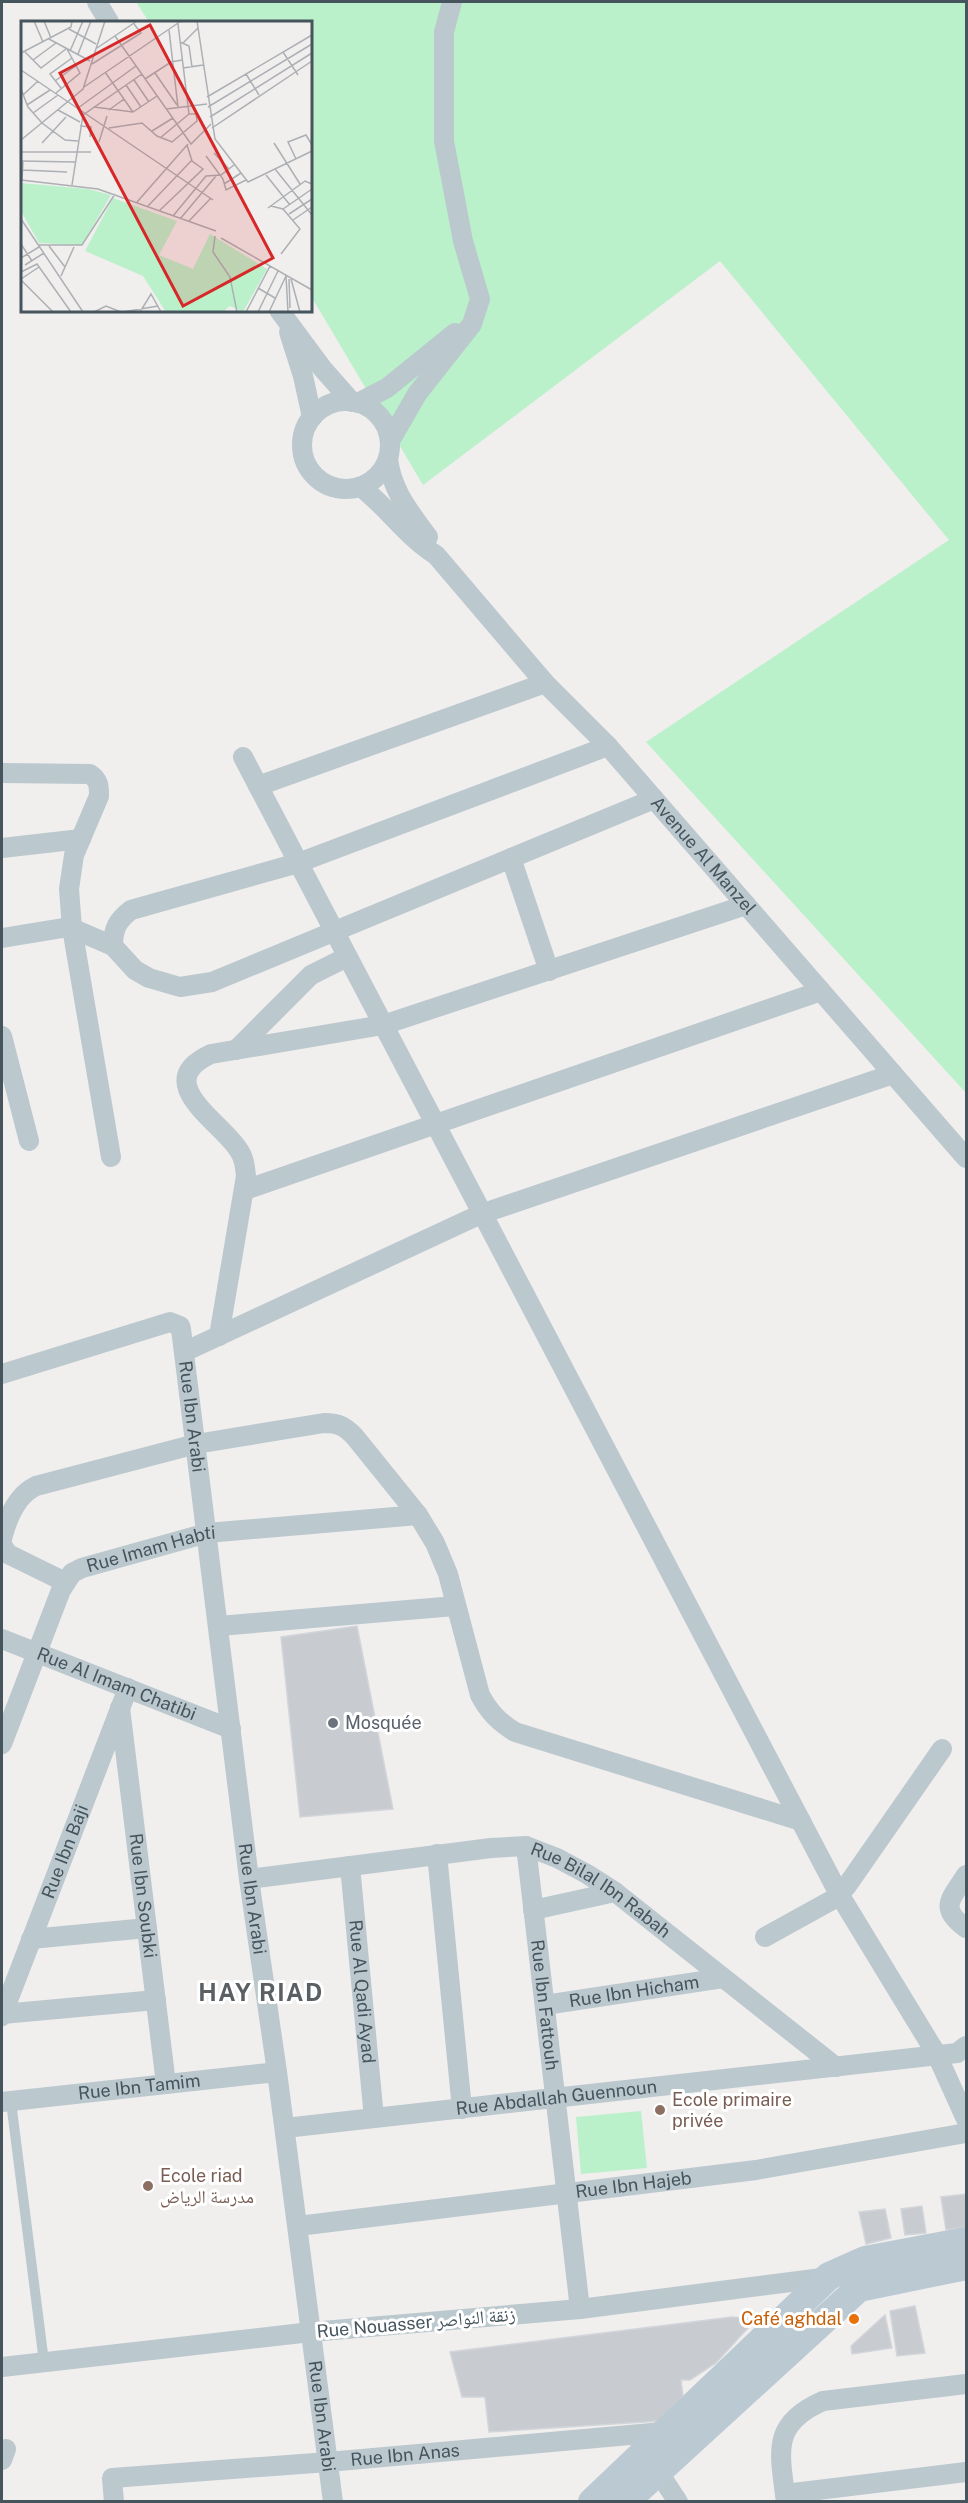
<svg xmlns="http://www.w3.org/2000/svg" width="968" height="2503" font-family="'Public Sans','Noto Naskh Arabic',sans-serif">
<rect width="100%" height="100%" fill="#f1eeee"/>
<g fill="#baf1ca">
<path d="M136 2H966V1093L646 742 949 540 720 261 423 485 311 296 310 22H149Z"/>
<path d="M641 2111 647 2168 581 2174 576 2117Z"/>
</g>
<g fill="#c8ccd1" stroke="#d2d5da" stroke-width="1.5">
<path d="M357 1626 393 1809 300 1817 281 1637Z"/>
<path d="M966 2194V2227L946 2230 941 2197Z"/>
<path d="M922 2206 926 2233 905 2235 901 2209Z"/>
<path d="M885 2209 891 2238 866 2244 859 2212Z"/>
<path d="M915 2306 925 2353 897 2356 890 2311Z"/>
<path d="M885 2315 892 2348 852 2354 851 2346Z"/>
<path d="M732 2317 745 2318 750 2321 749 2327 716 2363 690 2380H681L683 2396 660 2421 489 2432 485 2397H462L450 2352Z"/>
</g>
<g fill="none" stroke-linecap="round" stroke-linejoin="round">
<path stroke="#bbc8ce" stroke-width="10" d="M11 2102 44 2362"/>
<g stroke="#bbc8ce" stroke-width="20">
<path d="M97 2 109 22"/>
<path d="M279 310 322 368 352 402"/>
<path d="M289 332 303 376 312 417"/>
<circle cx="346" cy="445" r="44"/>
<path d="M358 403 387 388 455 333"/>
<path d="M390 441 417 394 472 324 480 299 463 241 444 141V32L452 2"/>
<path d="M388 459C392 491 409 511 428 537"/>
<path id="s1" d="M361 487C388 508 408 538 436 555L545 683 608 746 966 1158"/>
<path d="M243 757 839 1894 937 2055 966 2119"/>
<path d="M2 773 90 774C99 780 99 786 99 796L74 855 69 889 72 928 111 1157"/>
<path d="M258 786 545 683"/>
<path d="M2 848 81 839"/>
<path d="M511 858 549 971"/>
<path d="M2 938 69 927 113 946 135 970 149 978 180 987 212 982 654 799"/>
<path d="M113 946C113 928 118 920 131 910L298 863 608 746"/>
<path d="M2 1036 29 1141"/>
<path d="M236 1050 311 975 347 957"/>
<path d="M245 1190 821 991"/>
<path d="M219 1336 246 1176C245 1166 244 1157 238 1149 220 1121 150 1082 211 1054L383 1025 746 905"/>
<path d="M184 1352 481 1214 893 1074"/>
<path id="s2" d="M2 1374 170 1322 180 1326 181 1329 249 1879 277 2072 333 2502"/>
<path d="M2 1539C7 1519 17 1495 36 1486L196 1444 324 1423C339 1423 346 1427 355 1437L418 1515 435 1543 448 1574 480 1695C489 1712 499 1722 515 1732L801 1821"/>
<path d="M2 1545 8 1554 65 1582"/>
<path d="M219 1626 455 1606"/>
<path id="s3" d="M2 1639 231 1729"/>
<path id="s4" d="M120 1708 166 2084"/>
<path id="s5" d="M2 1744 61 1590 72 1573 82 1568 207 1533 418 1515"/>
<path id="s6" d="M526 1846 580 2309"/>
<path d="M437 1854 462 2109"/>
<path id="s7" d="M350 1866 374 2118"/>
<path d="M966 1875C951 1899 938 1908 966 1928"/>
<path id="s8" d="M249 1879 491 1848 526 1846 557 1858 587 1874 615 1892 836 2067"/>
<path d="M533 1910 615 1892"/>
<path d="M765 1937 832 1900 846 1887 942 1749"/>
<path d="M31 1939 147 1928"/>
<path id="s9" d="M545 2005 723 1978"/>
<path d="M2 2014 156 2000"/>
<path id="s10" d="M2 2016 128 1688"/>
<path id="s11" d="M2 2102 277 2072"/>
<path id="s12" d="M285 2128 957 2053 966 2046"/>
<path id="s13" d="M298 2226 756 2170 966 2133"/>
<path d="M2 2367 311 2332 580 2309 830 2277"/>
<path d="M2 2460 6 2449"/>
<path d="M657 2470 678 2502"/>
<path d="M785 2494 966 2472"/>
<path id="s14" d="M114 2502 112 2478 328 2462 663 2432"/>
<path d="M786 2502C780 2453 770 2424 823 2401L966 2384"/>
</g>
<g stroke="#bbc9d3" stroke-width="28">
<path d="M592 2502 829 2276 865 2260 966 2241"/>
<path d="M625 2502 859 2288 966 2266"/>
</g>
</g>
<circle fill="#6b7280" stroke="#fff" stroke-width="2" cx="333" cy="1723" r="6"/>
<g fill="#8d6e63" stroke="#fff" stroke-width="2">
<circle cx="660" cy="2110" r="6"/>
<circle cx="148" cy="2186" r="6"/>
</g>
<circle fill="#e8710a" stroke="#fff" stroke-width="2" cx="854" cy="2319" r="6"/>
<g text-anchor="middle" stroke-width="6" stroke-linejoin="round" paint-order="stroke">
<g font-size="18" fill="#45545d" stroke="#fff">
<text dy="6" stroke="none"><textPath href="#s1" startOffset="504">Avenue Al Manzel</textPath></text>
<text dy="6" stroke="none"><textPath href="#s2" startOffset="278">Rue Ibn Arabi</textPath></text>
<text dy="6" stroke="none"><textPath href="#s5" startOffset="268">Rue Imam Habti</textPath></text>
<text dy="6" stroke="none"><textPath href="#s3" startOffset="123">Rue Al Imam Chatibi</textPath></text>
<text dy="6" stroke="none"><textPath href="#s10" startOffset="176">Rue Ibn Baji</textPath></text>
<text dy="6" stroke="none"><textPath href="#s8" startOffset="366">Rue Bilal Ibn Rabah</textPath></text>
<text dy="6" stroke="none"><textPath href="#s4" startOffset="189">Rue Ibn Soubki</textPath></text>
<text dy="6" stroke="none"><textPath href="#s2" startOffset="764">Rue Ibn Arabi</textPath></text>
<text dy="6" stroke="none"><textPath href="#s9" startOffset="90">Rue Ibn Hicham</textPath></text>
<text dy="6" stroke="none"><textPath href="#s7" startOffset="126">Rue Al Qadi Ayad</textPath></text>
<text dy="6" stroke="none"><textPath href="#s6" startOffset="160">Rue Ibn Fattouh</textPath></text>
<text dy="6" stroke="none"><textPath href="#s11" startOffset="138">Rue Ibn Tamim</textPath></text>
<text dy="6" stroke="none"><textPath href="#s12" startOffset="273">Rue Abdallah Guennoun</textPath></text>
<text dy="6" stroke="none"><textPath href="#s13" startOffset="338">Rue Ibn Hajeb</textPath></text>
<text transform="translate(416 2323) rotate(-5)" y="6">Rue Nouasser زنقة النواصر</text>
<text dy="6" stroke="none"><textPath href="#s2" startOffset="1286">Rue Ibn Arabi</textPath></text>
<text dy="6" stroke="none"><textPath href="#s14" startOffset="318">Rue Ibn Anas</textPath></text>
</g>
<g font-size="18" fill="#5b616d" stroke="#fff" text-anchor="start">
<text x="345" y="1729">Mosquée</text>
</g>
<g font-size="18" fill="#785e54" stroke="#fff" text-anchor="start">
<text x="672" y="2106">Ecole primaire<tspan x="672" dy="21">privée</tspan></text>
<text x="160" y="2182">Ecole riad<tspan x="160" dy="21">مدرسة الرياض</tspan></text>
</g>
<g font-size="18" fill="#c56008" stroke="#fff" text-anchor="end">
<text x="842" y="2325">Café aghdal</text>
</g>
<g font-size="24" font-weight="bold" letter-spacing="1.5" fill="#5a5f64" stroke="#fff">
<text x="261" y="2001">HAY RIAD</text>
</g>
</g>
<g transform="translate(21 21)">
<rect width="291" height="291" fill="#f1eeee"/>
<path d="M0 162 67 168 90 174 61 224 18 222 0 190ZM92 177 156 200 138 234 172 248 189 213 246 248 222 291 209 285 202 291H145L122 255 64 230Z" fill="#baf1ca"/>
<path fill="none" stroke="#acb0b4" stroke-width="1.5" d="M13 0 22 21M23 0 30 17M176 0 194 118 227 161 291 130M48 8 75 23M148 9 157 86M94 15 170 123 190 103M28 18 69 40M159 21 168 25 171 46M162 22 177 7M76 27 116 0M49 30 62 0M4 31 20 47 45 28M262 31 277 54M0 32 50 6 51 0M57 33 70 0M12 39 35 22M71 43 120 12 113 3M162 47 182 44M0 49 192 179M84 51 112 91M134 52 156 84M225 53 238 74M124 58 150 41 161 39M113 59 128 81M34 60 56 44M105 64 120 86M63 66 160 0M40 67 29 53 51 37M0 68 7 86 21 102 44 119 57 120M35 72 59 52 46 28M2 74 17 60M186 76 291 14M6 84 29 69M73 86 112 91 136 75M187 86 291 23M57 87 115 45M145 88 186 83M37 89 59 101M88 89 103 78M12 92 37 74M189 96 291 32M59 105 70 106 69 116M88 107 121 102 136 115 151 121 176 100 175 93H168M191 107 291 40M131 110 152 97M139 117 168 93 157 3M0 119 62 68 84 0M78 121 86 95M21 122 45 96M253 122 279 163M0 131H70M193 132 208 148M185 135 202 158 205 169 225 159M275 138 267 121 285 114 291 124M0 140 54 141M254 148 291 194M2 149 46 151M245 154 269 184M0 159 77 168 195 210M1 159 2 140M203 163 220 152M51 164 62 94 121 53M116 181 167 123M127 185 171 139M250 185 262 188 279 208 260 233M247 187 284 160 291 163M262 188 291 168M138 190 182 148 171 140 166 124M268 193 291 178M152 195 185 155 200 154 213 144M0 198 62 291M159 198 195 155M272 199 291 186M168 200 190 177M194 215 192 231 209 256 216 291M200 217 291 269M0 223 11 240M17 224H61L94 173M28 225 44 246M0 237 18 226M4 244 23 232M0 251 16 243 50 291M40 255 53 226M265 255 267 291M0 258 18 246M268 258 269 287M270 258 279 291M0 259 32 291M237 267 254 277M73 291 85 285 100 291M102 291 137 285M119 291 130 273 140 291M225 291 249 245M237 291 257 250M248 291 265 255"/>
<path fill="#d62828" fill-opacity="0.15" stroke="#d62828" stroke-width="3" d="M129 4 252 237 162 285 39 52Z"/>
<rect width="291" height="291" fill="none" stroke="#45545d" stroke-width="3"/>
</g>
<rect width="968" height="2503" fill="none" stroke="#45545d" stroke-width="6"/>
</svg>
